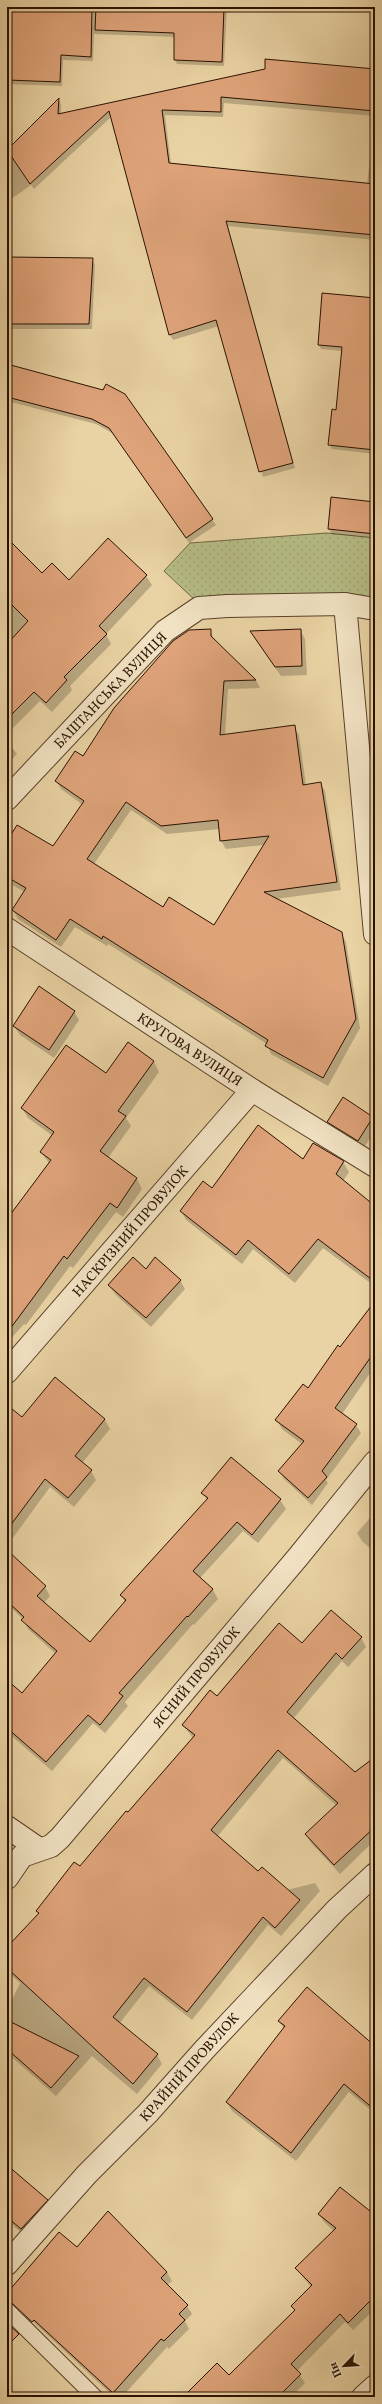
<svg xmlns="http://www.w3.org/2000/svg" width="382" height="2404" font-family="Vollkorn,serif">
<defs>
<pattern id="grass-dots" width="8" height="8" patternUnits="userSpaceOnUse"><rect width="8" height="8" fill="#b6bc85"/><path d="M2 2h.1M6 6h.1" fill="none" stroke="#9da171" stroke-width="1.8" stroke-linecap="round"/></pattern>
</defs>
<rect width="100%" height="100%" fill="#e9d2a3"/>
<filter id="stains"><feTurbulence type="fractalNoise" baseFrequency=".005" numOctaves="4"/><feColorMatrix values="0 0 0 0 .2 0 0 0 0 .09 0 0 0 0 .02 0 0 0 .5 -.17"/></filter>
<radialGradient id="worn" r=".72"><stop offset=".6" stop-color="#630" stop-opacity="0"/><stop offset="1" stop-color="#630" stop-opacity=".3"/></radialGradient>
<path fill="url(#grass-dots)" stroke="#706642" d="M327 533 375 538V599L197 602 164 571 190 543Z"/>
<g fill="#0003" fill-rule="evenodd">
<path d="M7 7H227L224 66 177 64 175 59V37L94 34 93 61 63 60 62 86 7 84Z"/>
<path d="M375 70V240L228 226 295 468 263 477 219 326 173 340 170 335 111 117 34 189 31 185 7 202V152L59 100 61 105V115ZM224 103 375 116 367 184 171 164 165 115 223 117Z"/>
<path d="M7 258 92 259 95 265 92 329H7Z"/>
<path d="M375 299V454L332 449 329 444 337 411 342 351 321 349 319 345Z"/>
<path d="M7 365 104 392 124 395 216 525 189 543 114 434 96 424 7 401Z"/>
<path d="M375 503V538L332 534 329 529Z"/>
<path d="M108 540 146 576 152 585 106 634 111 644 70 686 72 690 52 712 40 701 7 734V558L42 575 70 581Z"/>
<path d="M210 630 215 642 256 680 260 688 228 689 225 735 294 727 299 735 306 785 320 783 325 791 341 890 276 899 341 933 346 942 360 1028 328 1086 271 1054 267 1044 108 944 107 946 75 927 61 947 18 919 13 910 25 892 7 882V843L54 847 83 805 61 789 56 781ZM131 810 167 834 220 829 221 841 226 849 264 845 214 926 163 908 94 864Z"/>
<path d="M300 630 305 639 307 675 281 676 256 640Z"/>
<path d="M7 741 17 754 7 765Z"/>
<path d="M74 1011 79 1020 54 1058 20 1035 14 1026Z"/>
<path d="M128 1043 154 1062 159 1072 126 1118 131 1126 108 1158 137 1179 142 1189 123 1217 116 1212 73 1268 70 1266 26 1325 24 1324 7 1343V1220L49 1163 41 1152 53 1136 28 1118 22 1108 106 1075Z"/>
<path d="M373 1118 375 1131 363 1149 334 1131 328 1122Z"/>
<path d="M303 1160 343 1162 349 1172 343 1181 375 1207V1282L373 1285 323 1248 295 1283 253 1249 242 1264 186 1220 181 1211 212 1190Z"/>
<path d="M146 1270 180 1280 185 1289 151 1327 115 1294 109 1285Z"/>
<path d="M375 1303V1366L342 1414 356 1425 361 1433 326 1480 328 1483 312 1505 284 1479 279 1471 302 1444 282 1429 277 1420 309 1389Z"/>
<path d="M55 1379 105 1420 110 1429 82 1463 91 1471 96 1480 74 1507 50 1487 7 1546V1407L22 1418Z"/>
<path d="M231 1458 280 1500 286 1509 258 1543 243 1531 200 1578 213 1590 218 1599 194 1625 193 1624 125 1702 128 1706 105 1733 93 1723 52 1771 7 1732V1681L22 1695 56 1654 28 1629 23 1619 7 1604V1552L45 1587 50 1596 44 1603 90 1643 125 1602 121 1595 207 1500 203 1493Z"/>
<path d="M375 1512V1553L362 1541 357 1533Z"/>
<path d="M361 1638 366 1647 348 1667 342 1661 293 1719 355 1774 375 1758V1840L340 1874 311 1843 306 1834 337 1806 283 1758 217 1837 258 1873 287 1890 315 1883 320 1891 281 1936 268 1925 192 2020 149 1986 119 2024 157 2055 162 2064 137 2094 92 2056 56 2096 7 2053V2010L20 1983 7 1971V1949L39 1914 38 1911 80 1868 193 1738 183 1725 217 1697 302 1644Z"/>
<path d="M279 2021 375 2047V2114L349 2092 296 2161 232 2111 227 2102 284 2029Z"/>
<path d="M7 2166 47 2200 52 2209 27 2237 7 2221Z"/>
<path d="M319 2214 375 2217V2309L353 2330 345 2322 297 2371 305 2383 291 2397H185L229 2377 295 2311 292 2306 311 2287 296 2268 334 2231 324 2222Z"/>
<path d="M77 2249 167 2272 172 2281 167 2285 187 2306 192 2314 185 2321 189 2329 169 2349 167 2347 122 2397H114L23 2312Z"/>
</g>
<g fill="#dfa37a" stroke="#2a1100" fill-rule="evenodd">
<path d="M7 7H92L91 57 61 55 60 82 7 80Z"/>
<path d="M96 7H224L222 62 174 60V33L95 30Z"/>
<path d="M265 59 375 69V111L221 97V112L162 110 169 163 375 184V235L226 221 293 463 259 472 216 320 169 335 109 111 30 184 7 150 59 98 58 114 265 69Z"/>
<path d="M7 257 93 258 89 324H7Z"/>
<path d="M322 293 375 298V450L328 445 332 409 336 410 342 347 318 345Z"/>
<path d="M7 364 103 390 106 384 125 394 213 519 186 538 109 428 92 419 7 397Z"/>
<path d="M331 497 375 502V534L328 529Z"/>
<path d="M7 538 42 573 52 563 69 580 108 538 147 575 99 626 107 634 64 677 67 680 46 703 34 692 7 719V644L28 621 7 600Z"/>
<path d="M211 629V636L256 680 224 681 220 735 295 725 303 785 321 782 337 882 264 892 342 932 356 1019 323 1078 265 1046 268 1040 103 936 102 939 70 919 56 940 12 910 26 888 7 877V841L17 825 53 846 84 801 55 781 75 751 83 756 114 708 173 641 189 630ZM126 802 161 826 218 820 220 841 269 836 214 925 169 897 163 907 87 859Z"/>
<path d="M301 629 302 666 275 667 250 631Z"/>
<path d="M39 986 75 1011 49 1050 13 1026Z"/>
<path d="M128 1042 154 1061 118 1111 126 1116 100 1151 137 1178 117 1208 110 1203 67 1259 64 1256 7 1333V1219L51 1160 40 1152 54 1132 21 1108 66 1045 106 1073Z"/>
<path d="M343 1097 373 1117 358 1141 327 1122Z"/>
<path d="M258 1125 303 1159 313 1143 344 1161 336 1174 375 1206V1282L318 1239 289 1274 248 1240 236 1255 180 1211 203 1181 212 1188Z"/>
<path d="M133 1257 146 1269 155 1257 181 1280 146 1318 108 1285Z"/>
<path d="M375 1301V1351L335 1408 357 1424 322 1471 327 1477 308 1498 278 1471 304 1441 275 1420 303 1384 308 1388 338 1345 340 1347Z"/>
<path d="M55 1377 105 1419 75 1456 92 1470 68 1498 45 1479 7 1530V1405L22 1417Z"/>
<path d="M231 1457 281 1499 252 1535 237 1522 193 1571 213 1589 188 1617 187 1616 119 1693 123 1696 100 1725 88 1715 46 1762 7 1728V1680L22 1693 57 1651 21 1620 24 1617 7 1601V1550L46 1586 37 1596 90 1642 126 1600 120 1595 208 1498 201 1493Z"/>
<path d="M331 1610 362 1637 342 1659 336 1653 287 1712 355 1772 375 1757V1827L334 1865 305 1834 338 1803 278 1750 211 1830 258 1871 262 1867 300 1900 275 1928 263 1917 187 2012 144 1978 113 2017 158 2054 133 2084 7 1968V1947L39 1913 36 1911 74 1862 80 1866 126 1811 128 1812 195 1735 182 1725 210 1690 217 1696 279 1623 302 1643Z"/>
<path d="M307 1987 375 2046V2110L344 2084 291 2153 226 2102 285 2026 278 2021Z"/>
<path d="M7 2020 79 2056 51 2088 7 2049Z"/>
<path d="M7 2165 48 2200 21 2229 7 2217Z"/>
<path d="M340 2187 375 2215V2296L348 2323 340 2314 291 2364 301 2374 278 2397H183L217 2363 229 2375 295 2310 291 2306 312 2285 295 2268 336 2228 318 2214Z"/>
<path d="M108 2211 167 2272 161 2278 188 2305 179 2314 185 2320 164 2341 161 2339 113 2393 34 2320 32 2322 13 2304 7 2301V2293L59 2232 77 2247Z"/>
<path d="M7 2323 19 2334 7 2346Z"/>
</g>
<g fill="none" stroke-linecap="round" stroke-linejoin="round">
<defs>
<path id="lane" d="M7 2310 95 2397"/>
<g id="street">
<path d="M345 604 375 934"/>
<path d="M7 799 165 631 199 608 227 606 345 604 375 609"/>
<path d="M7 929 252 1090 375 1166"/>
<path d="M7 1372 252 1090"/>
<path d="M7 1827 39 1849"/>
<path d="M7 1878 22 1856 51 1846 60 1838 298 1557 375 1462"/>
<path d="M7 2264 87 2174 148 2113 204 2050 337 1909 375 1874"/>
<path d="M363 2397 375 2386"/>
</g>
</defs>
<use href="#lane" stroke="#5a4129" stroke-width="17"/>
<use href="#street" stroke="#5a4129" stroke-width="24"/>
<use href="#lane" stroke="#f1e2c3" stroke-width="15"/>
<use href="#street" stroke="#f1e2c3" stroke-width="22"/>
</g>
<g text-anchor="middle" stroke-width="4" stroke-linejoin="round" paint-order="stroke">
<g font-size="14" fill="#2a1100" stroke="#f1e2c3">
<text transform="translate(110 690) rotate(-46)" y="5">БАШТАНСЬКА ВУЛИЦЯ</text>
<text transform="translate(190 1049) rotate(33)" y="5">КРУГОВА ВУЛИЦЯ</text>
<text transform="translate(130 1231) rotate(-49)" y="5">НАСКРІЗНИЙ ПРОВУЛОК</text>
<text transform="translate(196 1677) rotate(-50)" y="5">ЯСНИЙ ПРОВУЛОК</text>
<text transform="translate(189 2067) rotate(-48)" y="5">КРАЙНІЙ ПРОВУЛОК</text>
</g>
</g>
<rect width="382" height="2404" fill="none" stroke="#e9d2a3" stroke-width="24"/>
<rect x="8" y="8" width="366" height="2388" fill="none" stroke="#2a1100" stroke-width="2"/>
<rect x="12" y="12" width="358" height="2380" fill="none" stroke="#2a1100"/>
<g transform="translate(344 2366) rotate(245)" stroke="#f1e2c3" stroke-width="3" paint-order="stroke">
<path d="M0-3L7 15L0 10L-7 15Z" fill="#2a1100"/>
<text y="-6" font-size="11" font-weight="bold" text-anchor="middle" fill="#2a1100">Пн</text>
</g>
<rect width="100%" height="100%" filter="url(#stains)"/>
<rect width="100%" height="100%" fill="url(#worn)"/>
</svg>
